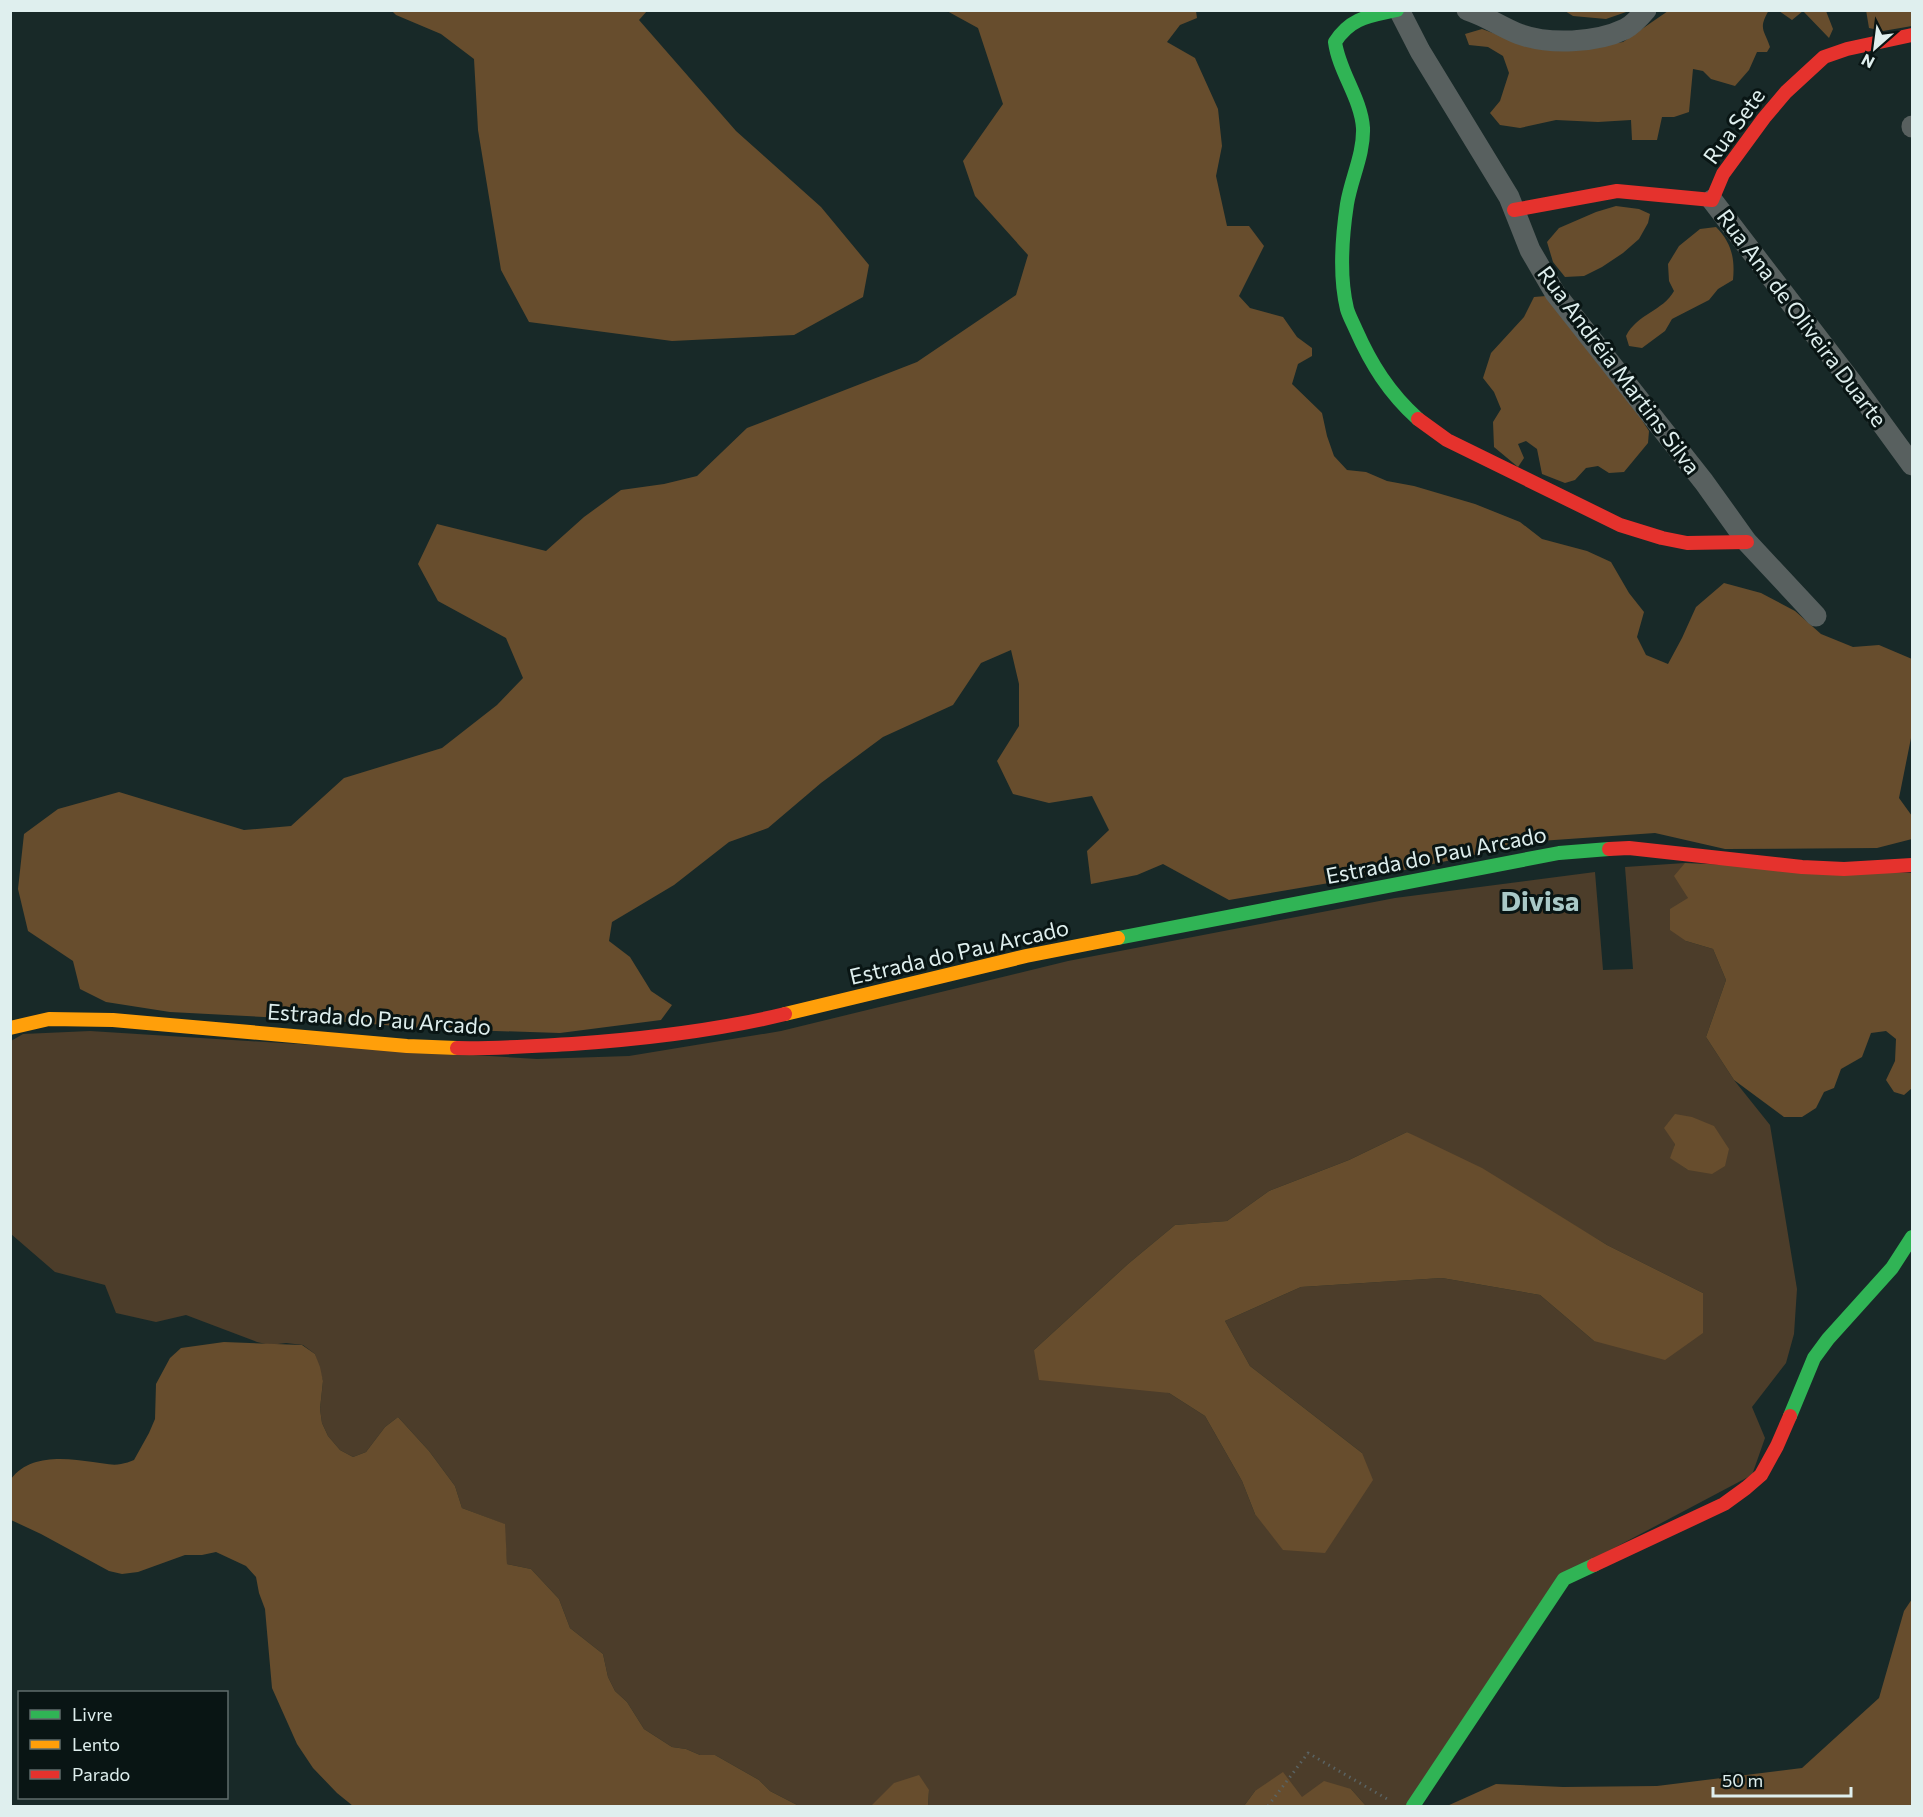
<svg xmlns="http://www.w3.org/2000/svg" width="1923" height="1817" font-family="Commissioner,sans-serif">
<rect width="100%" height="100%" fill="#182928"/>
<path fill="#4c3d2a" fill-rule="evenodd" d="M1685 863 1688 898 1686 941 1713 949 1726 980 1706 1037 1734 1080 1770 1125 1797 1289 1794 1334 1786 1363 1752 1407 1765 1438 1752 1475 1563 1575 1410 1806H1366L1351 1789 1302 1798 1255 1791 1244 1806H928L929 1790 872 1806H799L770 1791 759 1780 715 1755H700L686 1749 672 1747 644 1729 627 1702 615 1691 608 1677 603 1654 570 1628 559 1599 531 1569 507 1564 504 1524 462 1508 455 1486 429 1451 398 1417 385 1427 366 1452 353 1457 340 1450 328 1436 322 1423 320 1409 323 1381 315 1354 303 1345 286 1343 270 1345 257 1342 186 1315 156 1322 116 1313 105 1285 55 1272 11 1234V1041L23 1034 90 1031 537 1059 629 1056 781 1031 1068 961 1395 898 1595 872 1603 970 1633 969 1625 867ZM1407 1132 1545 1208 1607 1245 1703 1293 1594 1341 1540 1295 1442 1278 1301 1287 1225 1321 1250 1366 1362 1453 1255 1514 1242 1481 1205 1416 1169 1393 1034 1350 1128 1264 1175 1225 1227 1221 1269 1191 1349 1160ZM1675 1144 1688 1170 1671 1158Z"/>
<g fill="#674d2d">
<path d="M1769 10C1758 29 1764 29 1770 47L1767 52H1757L1749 70 1735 86 1711 79 1703 71 1693 69 1689 112 1674 117H1662L1657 140H1632L1631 120 1598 122 1556 120 1520 128 1500 125 1490 113 1500 101 1509 73 1503 56 1488 47 1469 45 1465 34 1482 29 1507 38 1580 49 1623 42 1668 11Z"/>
<path d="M1866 10 1912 11V26L1883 31 1869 28Z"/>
<path d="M392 11H647L639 20 736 131 821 207 869 265 863 297 794 335 672 341 529 322 501 270 478 130 474 59 441 34 396 15Z"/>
<path d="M947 11H1196L1197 18 1180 25 1167 42 1195 58 1218 109 1222 146 1216 176 1227 226H1249L1264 246 1239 296 1250 308 1283 317 1297 337 1312 348V356L1298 364 1292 384 1322 413 1327 436 1334 456 1347 470 1366 472 1387 481 1414 486 1475 504 1520 522 1542 539 1587 551 1611 562 1629 593 1644 612 1637 637 1646 655 1668 664 1682 638 1696 607 1724 583 1761 593 1795 611 1821 634 1853 647 1879 645 1912 659V733L1899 798 1912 816V839L1877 848 1725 849 1655 833 1540 841 1400 871 1229 900 1163 864 1137 875 1091 884 1087 851 1109 830 1092 796 1049 803 1013 794 997 761 1019 726V684L1011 650 981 663 953 705 883 737 821 783 768 828 729 842 674 885 612 922 609 941 630 957 651 991 672 1005 661 1020 560 1033 435 1029 321 1020 170 1012 106 1002 80 989 73 961 28 931 18 889 24 834 58 809 119 792 244 830 291 826 344 778 442 748 497 705 523 678 506 638 438 601 418 564 437 524 546 551 584 517 621 490 664 484 697 476 747 428 917 362 1016 295 1028 255 975 196 963 161 1003 104 978 28Z"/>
<path d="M1565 11H1629L1606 19 1573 16Z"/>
<path d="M1779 11H1826L1833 29 1829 38 1803 11 1792 20Z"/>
<path d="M1616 206 1639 209 1650 214 1648 223 1639 239 1623 253 1602 267 1584 276 1565 277 1553 262 1547 242 1559 228 1596 212Z"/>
<path d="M1716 227C1732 243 1735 259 1733 280L1718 289 1709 300 1672 319 1665 331 1642 348 1629 346 1626 336C1637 314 1663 311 1674 291L1669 281 1668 264 1679 246 1700 229Z"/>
<path d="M1546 296 1640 417 1649 431 1648 443 1624 472 1609 473 1598 466 1586 468 1575 480 1565 483 1542 474 1537 449 1526 441 1518 444 1524 458 1518 467 1494 447 1493 422 1501 409 1494 392 1483 378 1491 353 1524 317 1534 297Z"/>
<path d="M1685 863 1912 873V1088L1904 1095 1894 1092 1886 1080 1895 1061 1896 1039 1886 1031 1871 1033 1862 1057 1841 1069 1834 1088 1824 1092 1816 1108 1802 1117H1784L1734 1080 1706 1037 1726 980 1713 949 1686 941 1670 930V909L1688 898 1674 876Z"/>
<path d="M1675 1114 1692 1117 1714 1126 1729 1149 1725 1166 1712 1174 1688 1170 1670 1158 1675 1144 1664 1128Z"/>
<path d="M1407 1132 1482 1168 1607 1245 1703 1293V1333L1665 1360 1594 1341 1540 1295 1442 1278 1301 1287 1225 1321 1250 1366 1362 1453 1373 1480 1325 1553 1283 1550 1255 1514 1242 1481 1205 1416 1169 1393 1039 1380 1034 1350 1128 1264 1175 1225 1227 1221 1269 1191 1349 1160Z"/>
<path d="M224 1342 302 1345 315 1354 320 1367 323 1381 320 1409 322 1423 328 1436 340 1450 353 1457 366 1452 385 1427 398 1417 429 1451 455 1486 462 1508 505 1524 507 1564 531 1569 559 1599 570 1628 603 1654 608 1677 615 1691 627 1702 644 1729 672 1747 686 1749 700 1755H715L759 1780 770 1791 799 1806H353L337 1793 313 1768 297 1744 272 1688 265 1609 259 1593 256 1577 246 1566 216 1552 202 1555H185L138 1572 122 1574 109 1571 41 1534 11 1520V1479C30 1454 65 1458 93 1462 102 1463 112 1466 121 1464 125 1463 130 1462 134 1460L149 1433 155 1419 156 1384 170 1358 181 1348Z"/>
<path d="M1912 1599V1806H1447L1496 1784 1563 1787 1657 1786 1802 1768 1879 1698 1904 1611Z"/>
<path d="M1283 1772 1302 1797 1324 1781 1351 1789 1366 1806H1244L1255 1791Z"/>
<path d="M919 1775 929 1790 928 1806H871L894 1783Z"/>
</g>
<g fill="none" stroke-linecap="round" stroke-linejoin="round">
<path stroke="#5a6363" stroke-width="3" stroke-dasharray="1.5 4.5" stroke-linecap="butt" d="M1268 1806 1308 1753 1389 1800"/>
<g stroke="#58605f" stroke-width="21">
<path d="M1399 10 1420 51 1509 197 1530 250 1555 293 1704 482 1747 542 1816 616"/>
<path d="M1467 10C1486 16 1501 27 1519 34 1549 45 1596 43 1625 29 1633 25 1640 17 1646 10"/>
<path d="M1912 126V127"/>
<path d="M1712 200 1853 384 1912 465"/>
</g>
<g stroke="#30b455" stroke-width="14">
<path d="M1397 10C1370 16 1351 17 1335 42 1339 72 1361 98 1363 128 1364 154 1351 179 1347 204 1342 237 1339 276 1347 309 1349 316 1353 323 1356 330 1371 364 1389 393 1418 419"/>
<path d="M1118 938 1559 853 1609 849"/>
<path d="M1790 1416 1814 1358 1828 1339 1892 1268 1912 1237"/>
<path d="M1413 1806 1564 1579 1594 1565"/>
</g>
<g stroke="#ff9f0a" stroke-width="14">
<path d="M785 1014 1026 956 1118 938"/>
<path d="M10 1028 49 1019 113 1020 407 1046 457 1048"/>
</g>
<g stroke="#e5322d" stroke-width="14">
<path d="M1514 210 1617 191 1712 200 1723 174 1764 118 1786 92 1824 57 1847 49 1912 35"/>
<path d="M1418 419 1447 440 1620 525 1662 538 1687 543 1747 542"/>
<path d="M1609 849 1629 848 1802 867 1844 869 1912 865"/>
<path d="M457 1048C496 1049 533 1046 572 1044 643 1039 715 1031 785 1014"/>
<path d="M1594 1565 1724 1504 1746 1488 1761 1475 1777 1446 1790 1416"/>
</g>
</g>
<g text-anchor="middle" stroke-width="6" stroke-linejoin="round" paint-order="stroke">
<g font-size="22" fill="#dfefee" stroke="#091514">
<text transform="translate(1734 126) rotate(-54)" y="8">Rua Sete</text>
<text transform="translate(1802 318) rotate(53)" y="8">Rua Ana de Oliveira Duarte</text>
<text transform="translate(1619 370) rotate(53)" y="8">Rua Andréia Martins Silva</text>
<text transform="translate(1436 855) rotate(-11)" y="8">Estrada do Pau Arcado</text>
<text transform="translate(959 952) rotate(-13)" y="8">Estrada do Pau Arcado</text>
<text transform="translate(379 1019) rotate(4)" y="8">Estrada do Pau Arcado</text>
</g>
<g font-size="28" font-weight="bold" fill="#a9c9c7" stroke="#091514">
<text x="1540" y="911">Divisa</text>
</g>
</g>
<rect width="1923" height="1817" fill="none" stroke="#dfefee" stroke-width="24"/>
<rect x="18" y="1691" width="210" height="108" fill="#091514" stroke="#5f6c6b" stroke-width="1.5"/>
<rect x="30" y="1710" width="30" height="9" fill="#30b455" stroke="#5f6c6b" stroke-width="1.5"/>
<text x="72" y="1721" font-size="18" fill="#dfefee">Livre</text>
<rect x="30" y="1740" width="30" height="9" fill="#ff9f0a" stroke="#5f6c6b" stroke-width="1.5"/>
<text x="72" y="1751" font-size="18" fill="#dfefee">Lento</text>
<rect x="30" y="1770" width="30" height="9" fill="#e5322d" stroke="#5f6c6b" stroke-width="1.5"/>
<text x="72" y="1781" font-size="18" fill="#dfefee">Parado</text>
<g transform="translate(1875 48) rotate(208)" stroke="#091514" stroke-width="4.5" paint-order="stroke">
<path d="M0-4.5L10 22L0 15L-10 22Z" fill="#dfefee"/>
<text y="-9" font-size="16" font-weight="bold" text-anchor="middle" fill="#dfefee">N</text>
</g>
<path d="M1713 1787v9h138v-9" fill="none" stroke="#dfefee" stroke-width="3"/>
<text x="1722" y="1787" font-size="18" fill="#dfefee" stroke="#091514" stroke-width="4.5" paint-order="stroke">50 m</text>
</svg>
